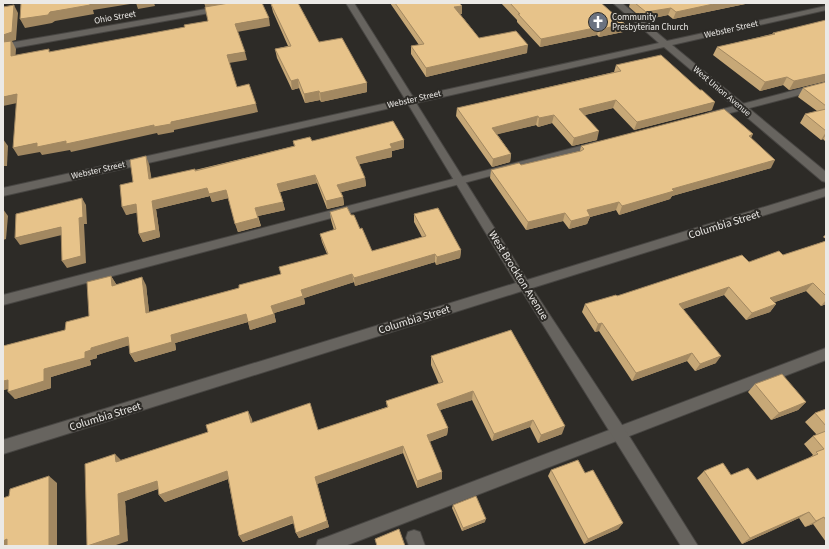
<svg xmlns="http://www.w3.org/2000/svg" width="829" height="549" font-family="'Source Sans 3',sans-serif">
<rect width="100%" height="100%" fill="#2d2b27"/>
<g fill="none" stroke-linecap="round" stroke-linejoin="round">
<defs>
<g id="lane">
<path d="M826 82V88L711 118 706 115 708 113Z"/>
<path d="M596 142 600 143 601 145 600 147 3 305V295Z"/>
<path d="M826 348V360L345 546H316L318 540 324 538Z"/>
<path d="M414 530 420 532 425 546H409L406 538 408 532Z"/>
</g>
<g id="street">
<path d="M241 3H258L254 5 3 50V44Z"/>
<path d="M346 3H354L413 97 659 43 613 3H622L667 41 826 6V10L672 45 826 172V182L822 181 664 47 416 103 527 280 826 188V196L532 288 624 428 698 546H681L522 291 3 454V440L516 283 408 104 3 196V188L405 99Z"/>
</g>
</defs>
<use href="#lane" stroke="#484643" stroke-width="2"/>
<use href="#street" stroke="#484643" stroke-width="2"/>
<use href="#lane" fill="#67645f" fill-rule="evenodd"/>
<use href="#street" fill="#67645f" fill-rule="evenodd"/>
</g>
<g fill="#c7a877">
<path d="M390 3H459L462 14H460L479 38 527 53 426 77 411 54V46L419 45Z"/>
<path d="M501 3H601L625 24 623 32 599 37 597 35 540 47 517 22V20Z"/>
<path d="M630 3H750L673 19 668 15 644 20 629 7Z"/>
<path d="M271 4 319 42 367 92 321 102 320 100 305 103 299 88 292 90 277 58 275 49 288 46 273 12Z"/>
<path d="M773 33 826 81 789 90 783 85 760 91 713 55 717 47 772 34Z"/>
<path d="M616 65 712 110 634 130 613 108 585 115 597 140 572 146 552 123 538 127 536 125 497 134 511 154 510 162 492 167 456 116 457 108 614 72Z"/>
<path d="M826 82V142L823 139 821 140 800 123 805 114 817 111 798 97 803 88Z"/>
<path d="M751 138 771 168 672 196 670 199 619 215 616 210 590 217 587 224 569 229 563 221 526 230 490 178 491 170 521 165 580 151 581 146Z"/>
<path d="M404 140V148L392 151V157L359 164 365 178 366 186 341 192 343 197 344 205 327 209 317 183 280 192 285 210 258 216 261 226 238 232 228 198 212 202 210 196 156 209 160 237 143 242 139 234 137 212 126 215 133 182 149 164 151 179 195 170 294 146 293 141Z"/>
<path d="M330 212 351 215 372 251 422 237 414 222V214L461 250 460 258 436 265 435 262 355 286 354 282 304 298 305 304 274 313 276 322 250 330 248 322 175 343 176 350 135 362 130 354 129 345 97 355V358L90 360 91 365 51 377V388L15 399 8 389 3 390V318L4 319 3 346 65 330 89 316 111 276 116 284 146 285 149 312 239 288 281 274 327 254 322 242 320 234 334 230 331 220Z"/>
<path d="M826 234V239L823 237Z"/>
<path d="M826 241V304L821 306 806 291 775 302 776 304 770 312 746 320 724 295 683 309 716 363 695 371 687 361 632 381 599 331 595 332 582 312 585 304 749 262 783 255Z"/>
<path d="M431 356 562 434 538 443 530 427 492 441 472 400 440 410 448 428 447 435 429 442 442 472V479L417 488 403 453 317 484 329 527 299 538 296 533 294 523 243 542 239 536 228 479 165 502 159 495 158 489 125 501 128 541 121 460 252 419V422L318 430 387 407 386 401 439 384 431 365Z"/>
<path d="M755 384 806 402 798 410 771 420 748 392Z"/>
<path d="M826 409V542L813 524 805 527 799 518 742 544 697 478 704 471 731 475 757 480 808 459 813 455 804 444 813 436 817 435 805 422 815 413Z"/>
<path d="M551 470 585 473 623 523 618 529 584 544 548 476Z"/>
<path d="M453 505 485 522 462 531 452 508Z"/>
</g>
<g fill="#a28861">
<path d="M90 3H129L130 4 93 10 94 14 55 21 52 23 25 28 20 19Z"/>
<path d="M136 3H154L155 6 138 9Z"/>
<path d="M204 3H232L206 8Z"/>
<path d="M718 3H750L673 19 676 12Z"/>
<path d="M14 5 18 13 16 40 12 41 16 49 15 64 3 44V35Z"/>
<path d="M462 6V14L453 15 454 7Z"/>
<path d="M671 8 668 15 644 20 646 12Z"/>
<path d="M269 18 270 26 237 32 235 24Z"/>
<path d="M625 24 623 32 599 37 601 29Z"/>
<path d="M599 27 597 35 540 47 541 39Z"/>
<path d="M528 45 527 53 426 77V68Z"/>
<path d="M245 52 247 60 229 63 227 55Z"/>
<path d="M826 74V81L789 90 794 81Z"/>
<path d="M787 77 783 85 760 91 765 82Z"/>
<path d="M298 79 299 88 292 90 291 81Z"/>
<path d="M367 83V92L321 102 320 93Z"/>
<path d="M319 91 320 100 305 103 304 94Z"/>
<path d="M17 94 22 102 3 106V97Z"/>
<path d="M616 100 613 108 577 117 579 109Z"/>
<path d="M715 102 712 110 634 130 637 122Z"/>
<path d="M256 104 258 112 174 130V132L158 135 157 133 71 152 70 150 42 155 40 152 18 156 13 148 37 143 171 122Z"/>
<path d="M554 115 552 123 538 127 539 118Z"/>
<path d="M538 116 536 125 491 136 492 128Z"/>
<path d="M599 131 597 140 572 146 574 138Z"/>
<path d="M826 132V135L823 139 821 140Z"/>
<path d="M753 134 749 143V136Z"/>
<path d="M3 139 8 146 7 166H3Z"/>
<path d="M404 140V148L392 151V157L356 165V157L390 144Z"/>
<path d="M511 154 510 162 492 167 493 159Z"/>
<path d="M146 156 149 164 153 187 149 179Z"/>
<path d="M775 160 771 168 672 196 670 199 619 215 622 206 672 189Z"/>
<path d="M315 175 317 183 279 192 277 184Z"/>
<path d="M365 178 366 186 338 193 337 185Z"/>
<path d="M207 188 226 190 229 198 212 202 210 196 156 209 160 237 143 242 139 234 152 201Z"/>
<path d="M343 197 344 205 327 209 326 201Z"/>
<path d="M82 198 86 205 87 224H84L86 263 67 268 62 261 79 218Z"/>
<path d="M283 202 285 210 258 216 255 208Z"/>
<path d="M619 202 616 210 590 217 587 224 569 229 571 221 587 210Z"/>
<path d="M136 204 140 212 126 215 122 207Z"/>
<path d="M3 209 8 216 6 239 3 240Z"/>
<path d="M565 213 563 221 526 230 528 222Z"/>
<path d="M258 218 261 226 238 232 235 224Z"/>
<path d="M61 227 66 234 20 245 15 238Z"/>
<path d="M461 250 460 258 436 265 437 257Z"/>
<path d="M435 254V262L355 286 354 278Z"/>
<path d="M352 274 354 282 304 298 305 304 274 313 276 322 250 330 248 322 175 343 176 350 135 362 130 354 171 335 271 306 301 290Z"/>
<path d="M111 276 116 284 117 293 112 286Z"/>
<path d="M142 277 146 285 150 320 146 313Z"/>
<path d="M813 283 806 291 764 306 770 298Z"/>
<path d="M729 287 724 295 675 312 679 304Z"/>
<path d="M826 300V304L821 306Z"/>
<path d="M776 304 770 312 746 320 752 313Z"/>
<path d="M3 318 4 319 3 347Z"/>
<path d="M602 323 599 331 595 332 598 324Z"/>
<path d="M128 337 133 344 97 355V358L90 360 91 365 51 377V388L15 399 8 392 44 369 85 352 91 348Z"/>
<path d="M692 353 687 361 632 381 636 373Z"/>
<path d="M721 356 716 363 695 371 700 364Z"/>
<path d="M8 380 16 387 3 390V381Z"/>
<path d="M473 391 472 400 437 411V404Z"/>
<path d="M806 402 798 410 771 420 779 413Z"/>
<path d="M248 411 252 419 254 430 251 423Z"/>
<path d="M533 420 530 427 492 441 494 434Z"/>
<path d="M565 426 562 434 538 443 541 435Z"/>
<path d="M448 428 447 435 426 443 427 435Z"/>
<path d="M403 446V453L317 484 329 527 299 538 296 533 315 477Z"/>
<path d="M115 454 122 461 116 462Z"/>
<path d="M227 471 231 478 165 502 159 495Z"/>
<path d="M442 472V479L417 488V481Z"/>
<path d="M49 476 57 483V546H49Z"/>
<path d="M157 481 163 487 125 501 128 541 113 546H88L118 494Z"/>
<path d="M809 512 799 518 742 544 750 538Z"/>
<path d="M292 516 295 522 243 542 239 536Z"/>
<path d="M824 517 813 524 805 527 816 521Z"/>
<path d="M486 519 485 522 462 531 463 528Z"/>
<path d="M623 523 618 529 584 544 588 539Z"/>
<path d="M7 539 13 546H3V541Z"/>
</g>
<g fill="#e7c38a" stroke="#a28861">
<path d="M21 3H90V5L50 12 48 15 20 19Z"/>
<path d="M229 3H262L269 18 235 24 245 52 227 55 237 87 249 84 256 104 171 122V124L154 127V125L66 144V141L37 147V143L13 148 17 94 3 97V42L11 41V56L49 49V52L185 27 184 25 208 21 205 7Z"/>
<path d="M276 3H298L319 42 342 38 367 83 320 93 319 91 304 94 298 79 291 81 275 49 291 46 271 4Z"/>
<path d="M395 3H459L462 6 454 7 479 38 516 31 528 45 426 68 411 46 424 44Z"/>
<path d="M510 3H601L625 24 601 29 599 27 541 39 518 14H520Z"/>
<path d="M635 3H718L676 12 671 8 646 12Z"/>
<path d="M14 5 12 32 3 35V7Z"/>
<path d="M826 20V74L794 81 787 77 765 82 717 47 775 34 773 33Z"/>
<path d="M661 55 700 90H702L715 102 637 122 616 100 579 109 599 131 574 138 554 115 539 118 538 116 492 128 511 154 493 159 457 108 621 71 616 65Z"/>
<path d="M826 82V106L803 88Z"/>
<path d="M724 109 753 134 749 136 775 160 672 189 674 191 622 206 619 202 587 210 590 216 571 221 565 213 528 222 491 170 519 163 521 165 581 151 584 149 581 146Z"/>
<path d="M826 109V131L805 114Z"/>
<path d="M393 121 404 140 390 144 392 148 356 157 365 178 337 185 343 197 326 201 315 175 277 184 283 202 255 208 258 218 235 224 226 190 209 194 207 188 152 201 156 230 139 234 136 204 122 207 120 185 133 182 130 160 146 156 149 179 195 169V171L295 146 293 141 310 137 312 141Z"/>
<path d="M82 198 83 217 79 218 81 256 62 261 61 227 15 238 16 214Z"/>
<path d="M347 207 351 215H354L360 229 362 228 372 251 426 236 414 214 438 208 461 250 437 257 435 254 354 278 352 274 301 290 303 296 271 306 274 314 248 322 246 314 171 335 172 342 130 354 128 337 91 348V350L85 352V358L44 369V381L8 392V380L3 381V346L65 330 66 322 89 316 87 282 111 276 112 286 142 277 146 313 239 288V285L281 274 279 267 328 254 320 234 336 229 330 212Z"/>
<path d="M826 241V296L813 283 770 298 776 304 752 313 729 287 679 304 721 356 700 364 692 353 636 373 602 323 598 324 585 304 616 295 617 296 742 255 749 262 779 251 783 255Z"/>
<path d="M511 330 565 426 541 435 533 420 494 434 473 391 437 404 448 428 427 435 442 472 417 481 403 446 315 477 327 521 296 533 292 516 239 536 227 471 159 495 157 481 118 494 120 535 87 546 85 464 115 454 116 462 208 432 206 425 248 411 251 423 310 403 318 430 388 407 386 401 443 382 431 356Z"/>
<path d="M782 374 806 402 779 413 755 384Z"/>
<path d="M826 409V426L815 413Z"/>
<path d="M826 431V521L824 517 816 521 809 512 750 538 704 471 723 463 731 475 748 468 757 480 818 454 816 452 824 449 813 436Z"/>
<path d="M578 460 585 473 593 470 623 523 588 539 551 470Z"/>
<path d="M49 476V546H7V539L3 541V498L9 496 10 489Z"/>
<path d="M476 496 486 519 463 528 453 505Z"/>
<path d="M399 529 405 546H377L375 539Z"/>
</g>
<defs>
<symbol id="church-disc" viewBox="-11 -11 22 22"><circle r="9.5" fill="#6b7280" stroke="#2d2b27"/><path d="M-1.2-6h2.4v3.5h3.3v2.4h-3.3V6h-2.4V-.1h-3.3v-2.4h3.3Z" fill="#fff"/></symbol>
</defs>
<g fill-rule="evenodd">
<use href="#church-disc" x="587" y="11" width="22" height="22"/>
</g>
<g text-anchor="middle" stroke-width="4" stroke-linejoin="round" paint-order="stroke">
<g font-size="9" fill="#ebe9e6" stroke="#2d2b27">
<text transform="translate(115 17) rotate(-10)" y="3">Ohio Street</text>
<text transform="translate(731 29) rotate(-13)" y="3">Webster Street</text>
<text transform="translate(722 91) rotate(40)" y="3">West Union Avenue</text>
<text transform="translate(414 99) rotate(-13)" y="3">Webster Street</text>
<text transform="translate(98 170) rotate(-13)" y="3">Webster Street</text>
</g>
<g font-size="9" fill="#ebe9e6" stroke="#2d2b27" text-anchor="start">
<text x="612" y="20">Community<tspan x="612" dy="10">Presbyterian Church</tspan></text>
</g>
<g font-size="11" fill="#ebe9e6" stroke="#2d2b27">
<text transform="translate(724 224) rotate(-17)" y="4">Columbia Street</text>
<text transform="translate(519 275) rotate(58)" y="4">West Brockton Avenue</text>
<text transform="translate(414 319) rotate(-17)" y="4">Columbia Street</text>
<text transform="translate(105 416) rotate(-17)" y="4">Columbia Street</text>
</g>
</g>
<rect width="829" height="549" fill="none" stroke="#ebe9e6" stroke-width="8"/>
</svg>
